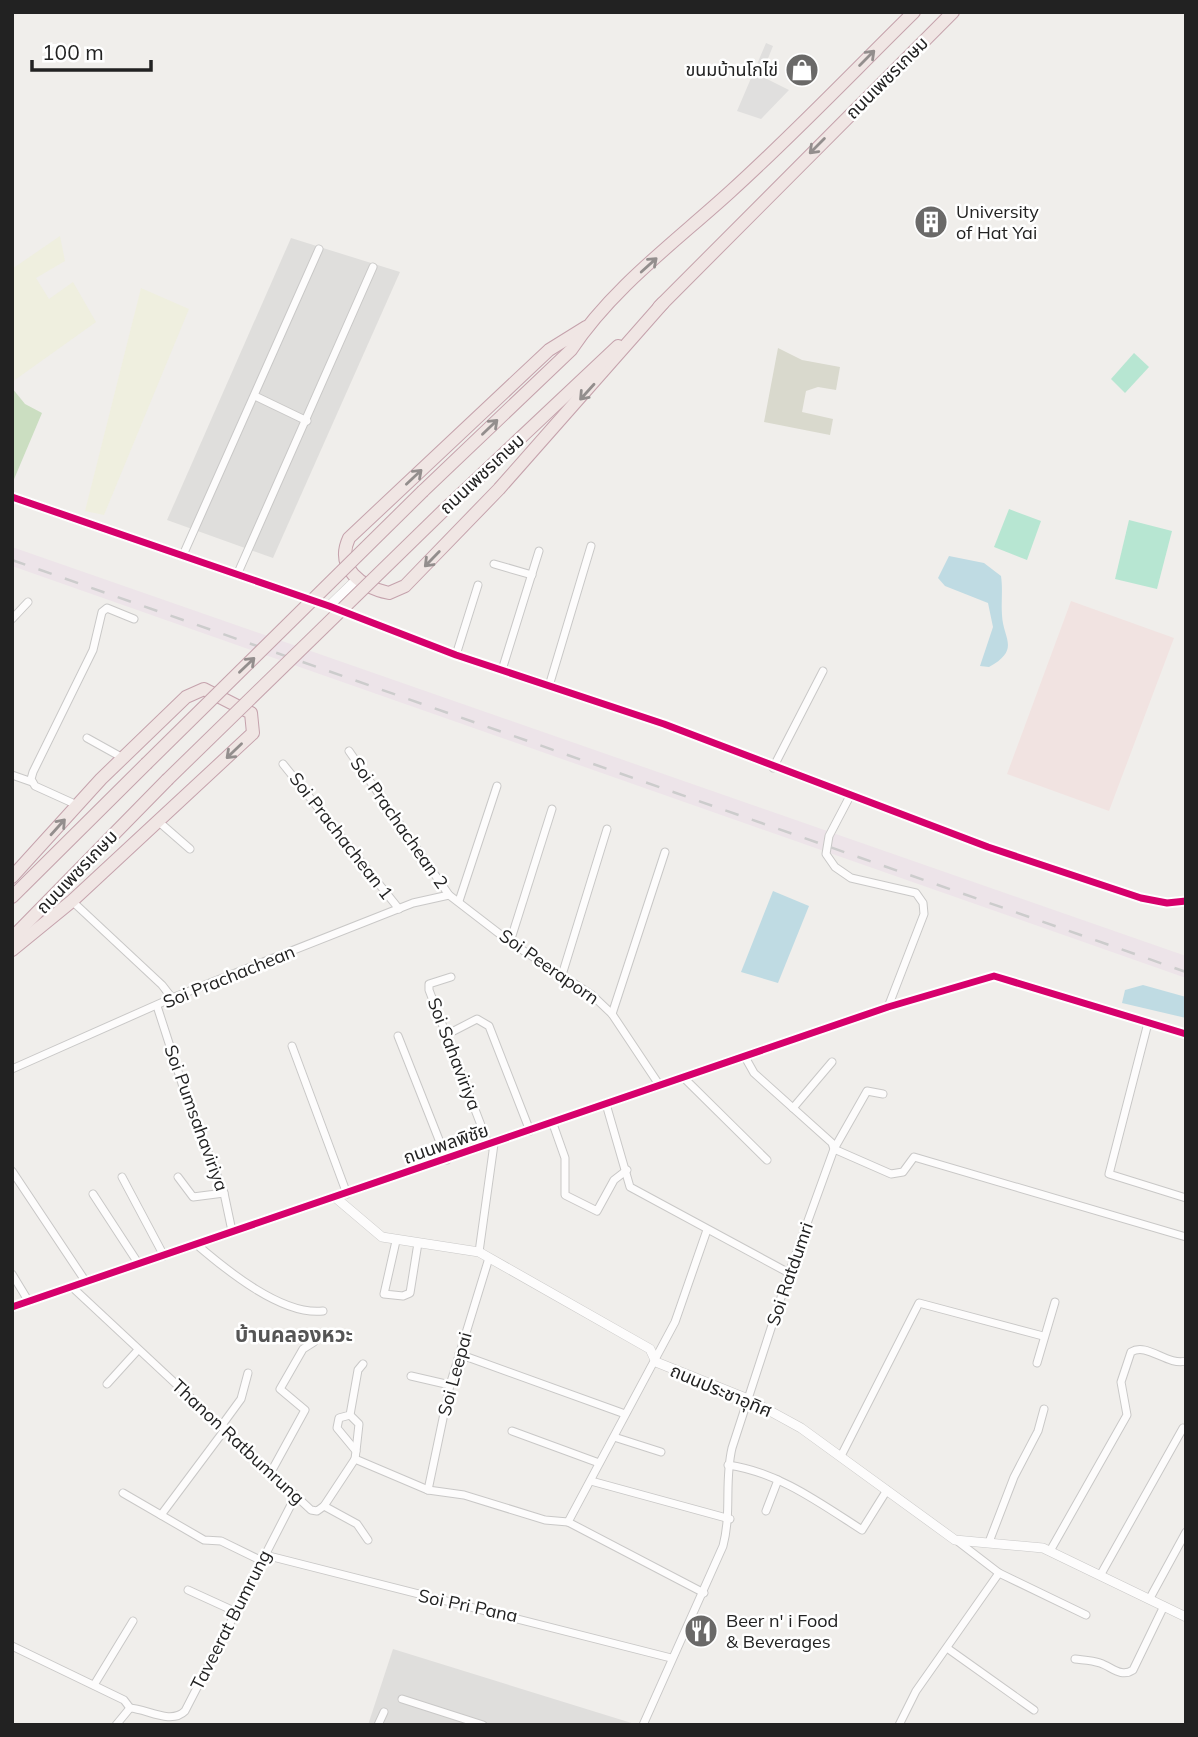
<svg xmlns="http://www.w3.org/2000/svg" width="1198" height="1737" font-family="Mulish,'Noto Sans Thai',sans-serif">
<rect width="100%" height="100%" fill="#f0eeeb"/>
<g fill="#dfdedc">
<path d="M291 238 400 272 273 558 167 520Z"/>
<path d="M393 1649 638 1725H368Z"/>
</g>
<path fill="#f1e3e1" d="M1071 601 1174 638 1109 811 1007 774Z"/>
<path fill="#ede4e9" d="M12 547 1186 956V978L12 566Z"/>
<path fill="#d9d9cd" d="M778 348 802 360 840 367 836 390 818 387 806 391 802 412 833 419 830 435 764 422Z"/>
<g fill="#efefdf">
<path d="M60 236 65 261 36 278 49 299 73 282 96 322 12 382V269Z"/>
<path d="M141 288 189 309 104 515 85 511Z"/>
</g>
<path fill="#cbdec1" d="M12 388 25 404 42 413 12 484Z"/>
<g fill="#b7e6d2">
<path d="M1134 353 1149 367 1125 393 1111 379Z"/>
<path d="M1009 509 1041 521 1027 560 994 547Z"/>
<path d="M1129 520 1172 531 1157 589 1115 579Z"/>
</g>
<path fill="#e0dfde" d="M766 43 773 46 761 76 789 90 761 119 737 111Z"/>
<g fill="#bfdbe3">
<path d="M949 556 984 563 1001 576C1003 590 1001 602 1002 615 1003 639 1021 649 989 667L980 666 993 627 988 603 945 586 938 578Z"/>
<path d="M773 891 809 906 778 983 741 972Z"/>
<path d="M1143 985 1186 997V1018L1122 1003 1125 990Z"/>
</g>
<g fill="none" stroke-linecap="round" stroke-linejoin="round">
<defs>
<g id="minor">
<path d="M255 396 307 421"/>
<path d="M183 555 319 249"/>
<path d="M494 564 532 575"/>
<path d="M237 575 373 267"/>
<path d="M12 619 28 602"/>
<path d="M456 655 478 585"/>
<path d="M502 670 539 551"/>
<path d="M549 686 591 546"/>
<path d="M87 738 123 758"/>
<path d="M349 751 449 895 510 942 592 995 612 1014 660 1086"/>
<path d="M283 764 399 909"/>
<path d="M773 768 823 671"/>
<path d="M12 775 32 782"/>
<path d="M850 796 829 836 826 854 835 867 851 878 916 893 923 903 924 914 888 1007"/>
<path d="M77 805 35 786 31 779 33 772 93 650 102 612 107 608 134 619"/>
<path d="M159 822 190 849"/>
<path d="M72 901 162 985 172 998"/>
<path d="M459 901 497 786"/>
<path d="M510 942 552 809"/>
<path d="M562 975 607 829"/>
<path d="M451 977 429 984V990L489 1146"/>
<path d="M157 1006 187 1099 224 1193 232 1231"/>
<path d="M888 1007 994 976 1186 1034"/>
<path d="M612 1014 665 852"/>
<path d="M1148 1023 1109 1174 1186 1198"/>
<path d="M446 1035 477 1019 489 1026 530 1131"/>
<path d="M398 1036 447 1160"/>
<path d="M292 1046 347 1194"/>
<path d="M745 1057 754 1073 832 1143 834 1149 891 1174 903 1172 914 1157 1186 1237"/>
<path d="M12 1069 172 998 413 903 449 895"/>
<path d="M684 1078 767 1160"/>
<path d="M606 1104 630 1187 789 1273"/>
<path d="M793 1108 832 1062"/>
<path d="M553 1124 565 1158V1195L597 1211 614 1180 627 1170"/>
<path d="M12 1171 86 1282"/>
<path d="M122 1177 164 1256"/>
<path d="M178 1177 193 1197 224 1193"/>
<path d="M93 1194 138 1263"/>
<path d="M396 1241 384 1294 403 1296 410 1293 418 1243"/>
<path d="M196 1244C225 1269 282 1316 323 1311"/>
<path d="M479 1252 494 1144"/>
<path d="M12 1274 29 1302"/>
<path d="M72 1287 311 1510 317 1511 324 1506 355 1459 428 1490 464 1495 545 1520 568 1522 704 1593"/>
<path d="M459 1354 625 1414"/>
<path d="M1037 1363 1055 1302"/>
<path d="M411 1376 450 1385"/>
<path d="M107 1384 137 1351"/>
<path d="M350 1415 359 1424 356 1451"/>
<path d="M222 1425 241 1399 248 1373"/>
<path d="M512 1431 599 1463"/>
<path d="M614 1437 661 1452"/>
<path d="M841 1456 919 1303 1043 1336"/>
<path d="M355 1459 356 1451 337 1428 339 1418 350 1415 358 1370 363 1364"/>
<path d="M728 1465C778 1472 820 1503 862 1530L887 1490"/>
<path d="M271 1472 305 1410 280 1389 303 1349 314 1342"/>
<path d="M591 1481 730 1519"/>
<path d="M428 1490 450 1385 489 1258"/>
<path d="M123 1493 204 1540 221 1541 262 1561"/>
<path d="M324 1506 357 1524 368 1540"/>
<path d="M766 1511 778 1480"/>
<path d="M161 1515 226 1428"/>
<path d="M568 1522 675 1322 707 1230"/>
<path d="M956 1540 999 1573 1086 1615"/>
<path d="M989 1542 1014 1477 1038 1431 1044 1409"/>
<path d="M1050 1551 1127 1415 1121 1382 1131 1352C1147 1342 1167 1366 1186 1361"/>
<path d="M265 1555 671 1658"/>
<path d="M1101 1574 1183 1428"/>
<path d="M188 1590 234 1611"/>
<path d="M1150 1598 1186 1532"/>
<path d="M12 1646 124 1700 130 1708"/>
<path d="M947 1648 1034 1710"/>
<path d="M1075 1659C1083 1660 1092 1660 1100 1663 1112 1667 1121 1678 1133 1670L1164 1606"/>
<path d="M94 1685 133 1621"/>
<path d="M402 1699 483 1725"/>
<path d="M116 1725 130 1708C147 1709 171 1725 185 1711L296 1495"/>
<path d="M378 1725 384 1712"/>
<path d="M643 1725 723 1546C732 1511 724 1482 732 1448L789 1273 834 1149 867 1091 883 1094"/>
<path d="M899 1725 916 1691 999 1573"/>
</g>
<g id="tertiary">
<path d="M12 497 329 606 456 655 664 724 988 847 1141 898 1167 903 1186 901"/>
<path d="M329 606 357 579"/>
<path d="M336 1198 382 1237 479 1252 650 1349 656 1362 748 1399 801 1428 955 1540 1043 1548 1186 1617"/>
<path d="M12 1307 888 1007"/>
</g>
<g id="trunk">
<path d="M659 307 953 12"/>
<path d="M586 327 549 350 349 538C335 568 361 587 389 593L405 586 499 489 663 303"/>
<path d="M423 491 571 350C612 288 675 242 730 192 793 135 853 72 914 12"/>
<path d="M444 510 618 346"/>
<path d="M12 877 101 779 186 697 204 689 251 713 253 733 72 901 12 950"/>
<path d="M12 897 146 764"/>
<path d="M12 938 167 780"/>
</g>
</defs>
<use href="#minor" stroke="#c9c8c7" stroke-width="9"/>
<use href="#tertiary" stroke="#c9c8c7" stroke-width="10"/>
<use href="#trunk" stroke="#c5a2ac" stroke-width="14"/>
<use href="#minor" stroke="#fdfcfc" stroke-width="7"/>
<use href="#tertiary" stroke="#fdfcfc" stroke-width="9"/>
<use href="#trunk" stroke="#f0e6e4" stroke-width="12"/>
<path stroke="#ccc" stroke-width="2.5" stroke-dasharray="14 14" stroke-linecap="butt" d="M12 560 1186 972"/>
<defs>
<g id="trunk-bridge">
<path d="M146 764 423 491"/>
<path d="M167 780 444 510"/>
</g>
</defs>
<use href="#trunk-bridge" stroke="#c5a2ac" stroke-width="14" stroke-linecap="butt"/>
<use href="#trunk-bridge" stroke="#f0e6e4" stroke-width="12"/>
<defs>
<g id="cycleway">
<path d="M12 497 329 606 456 655 664 724 988 847 1141 898 1167 903 1186 901"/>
<path d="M12 1307 888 1007 994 976 1186 1034"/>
</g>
</defs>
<use href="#cycleway" stroke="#fff" stroke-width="11"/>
<use href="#cycleway" stroke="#d6006c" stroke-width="7"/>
</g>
<defs><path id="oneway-shaft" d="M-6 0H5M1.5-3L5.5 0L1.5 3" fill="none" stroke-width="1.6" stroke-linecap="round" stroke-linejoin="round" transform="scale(1.75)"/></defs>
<g stroke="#938e8d">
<use href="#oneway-shaft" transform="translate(867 58) rotate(-45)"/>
<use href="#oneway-shaft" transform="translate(817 146) rotate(135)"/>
<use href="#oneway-shaft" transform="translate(649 265) rotate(-42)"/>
<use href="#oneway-shaft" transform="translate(587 392) rotate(132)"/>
<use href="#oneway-shaft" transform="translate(490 427) rotate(-44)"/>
<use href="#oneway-shaft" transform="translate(414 477) rotate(-43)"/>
<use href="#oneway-shaft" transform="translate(432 559) rotate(134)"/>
<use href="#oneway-shaft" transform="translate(247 665) rotate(-44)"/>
<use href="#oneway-shaft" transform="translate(234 751) rotate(136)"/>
<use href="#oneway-shaft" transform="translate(58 827) rotate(-48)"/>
</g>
<defs>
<symbol id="shop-disc" viewBox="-11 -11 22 22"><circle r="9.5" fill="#6a6968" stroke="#fff"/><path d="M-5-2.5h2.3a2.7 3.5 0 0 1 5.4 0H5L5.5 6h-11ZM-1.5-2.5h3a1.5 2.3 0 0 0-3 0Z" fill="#fff"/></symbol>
<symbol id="building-disc" viewBox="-11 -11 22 22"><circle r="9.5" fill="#6a6968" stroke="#fff"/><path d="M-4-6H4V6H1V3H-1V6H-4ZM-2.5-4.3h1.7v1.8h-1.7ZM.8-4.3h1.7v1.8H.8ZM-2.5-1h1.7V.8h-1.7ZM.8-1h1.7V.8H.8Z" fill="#fff"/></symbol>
<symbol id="restaurant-disc" viewBox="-11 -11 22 22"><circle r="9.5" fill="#6a6968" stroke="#fff"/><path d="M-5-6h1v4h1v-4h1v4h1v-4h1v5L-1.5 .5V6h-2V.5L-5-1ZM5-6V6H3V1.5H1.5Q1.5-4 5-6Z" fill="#fff"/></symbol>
</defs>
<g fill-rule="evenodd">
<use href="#shop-disc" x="783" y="51" width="38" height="38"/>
<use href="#building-disc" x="912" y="203" width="38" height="38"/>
<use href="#restaurant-disc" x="682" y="1612" width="38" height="38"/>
</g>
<g text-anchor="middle" stroke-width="5" stroke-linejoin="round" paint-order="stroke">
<g font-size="18" fill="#222" stroke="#fff" text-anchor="start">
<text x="778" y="76" text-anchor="end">ขนมบ้านโกไข่</text>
<text x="956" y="218">University<tspan x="956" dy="21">of Hat Yai</tspan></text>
<text x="726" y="1627">Beer n' i Food<tspan x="726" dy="21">&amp; Beverages</tspan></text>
</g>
<g font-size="18" fill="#222" stroke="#fff">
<text transform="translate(887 78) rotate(-45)" y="6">ถนนเพชรเกษม</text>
<text transform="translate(482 474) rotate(-43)" y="6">ถนนเพชรเกษม</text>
<text transform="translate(399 823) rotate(55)" y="6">Soi Prachachean 2</text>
<text transform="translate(341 836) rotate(52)" y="6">Soi Prachachean 1</text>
<text transform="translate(77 872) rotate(-46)" y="6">ถนนเพชรเกษม</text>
<text transform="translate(549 967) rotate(35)" y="6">Soi Peeraporn</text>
<text transform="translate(229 977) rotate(-22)" y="6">Soi Prachachean</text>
<text transform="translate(454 1054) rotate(69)" y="6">Soi Sahaviriya</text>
<text transform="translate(196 1118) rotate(70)" y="6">Soi Pumsahaviriya</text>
<text transform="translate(446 1144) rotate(-19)" y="6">ถนนพลพิชัย</text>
<text transform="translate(790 1274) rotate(-71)" y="6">Soi Ratdumri</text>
<text transform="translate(455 1374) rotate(-75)" y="6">Soi Leepai</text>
<text transform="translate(721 1391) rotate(23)" y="6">ถนนประชาอุทิศ</text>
<text transform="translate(238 1442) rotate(43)" y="6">Thanon Ratbumrung</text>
<text transform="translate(468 1606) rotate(12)" y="6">Soi Pri Pana</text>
<text transform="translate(231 1620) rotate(-63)" y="6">Taveerat Bumrung</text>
</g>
<g font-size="21" font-weight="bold" fill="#555" stroke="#fff">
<text x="294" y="1342">บ้านคลองหวะ</text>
</g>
</g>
<rect width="1198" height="1737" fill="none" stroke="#222222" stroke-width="28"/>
<path d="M32 60v10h119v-10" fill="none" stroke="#222222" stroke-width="3.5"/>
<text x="42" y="60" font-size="21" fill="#222222" stroke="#ffffff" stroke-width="5" paint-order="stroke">100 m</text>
</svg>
